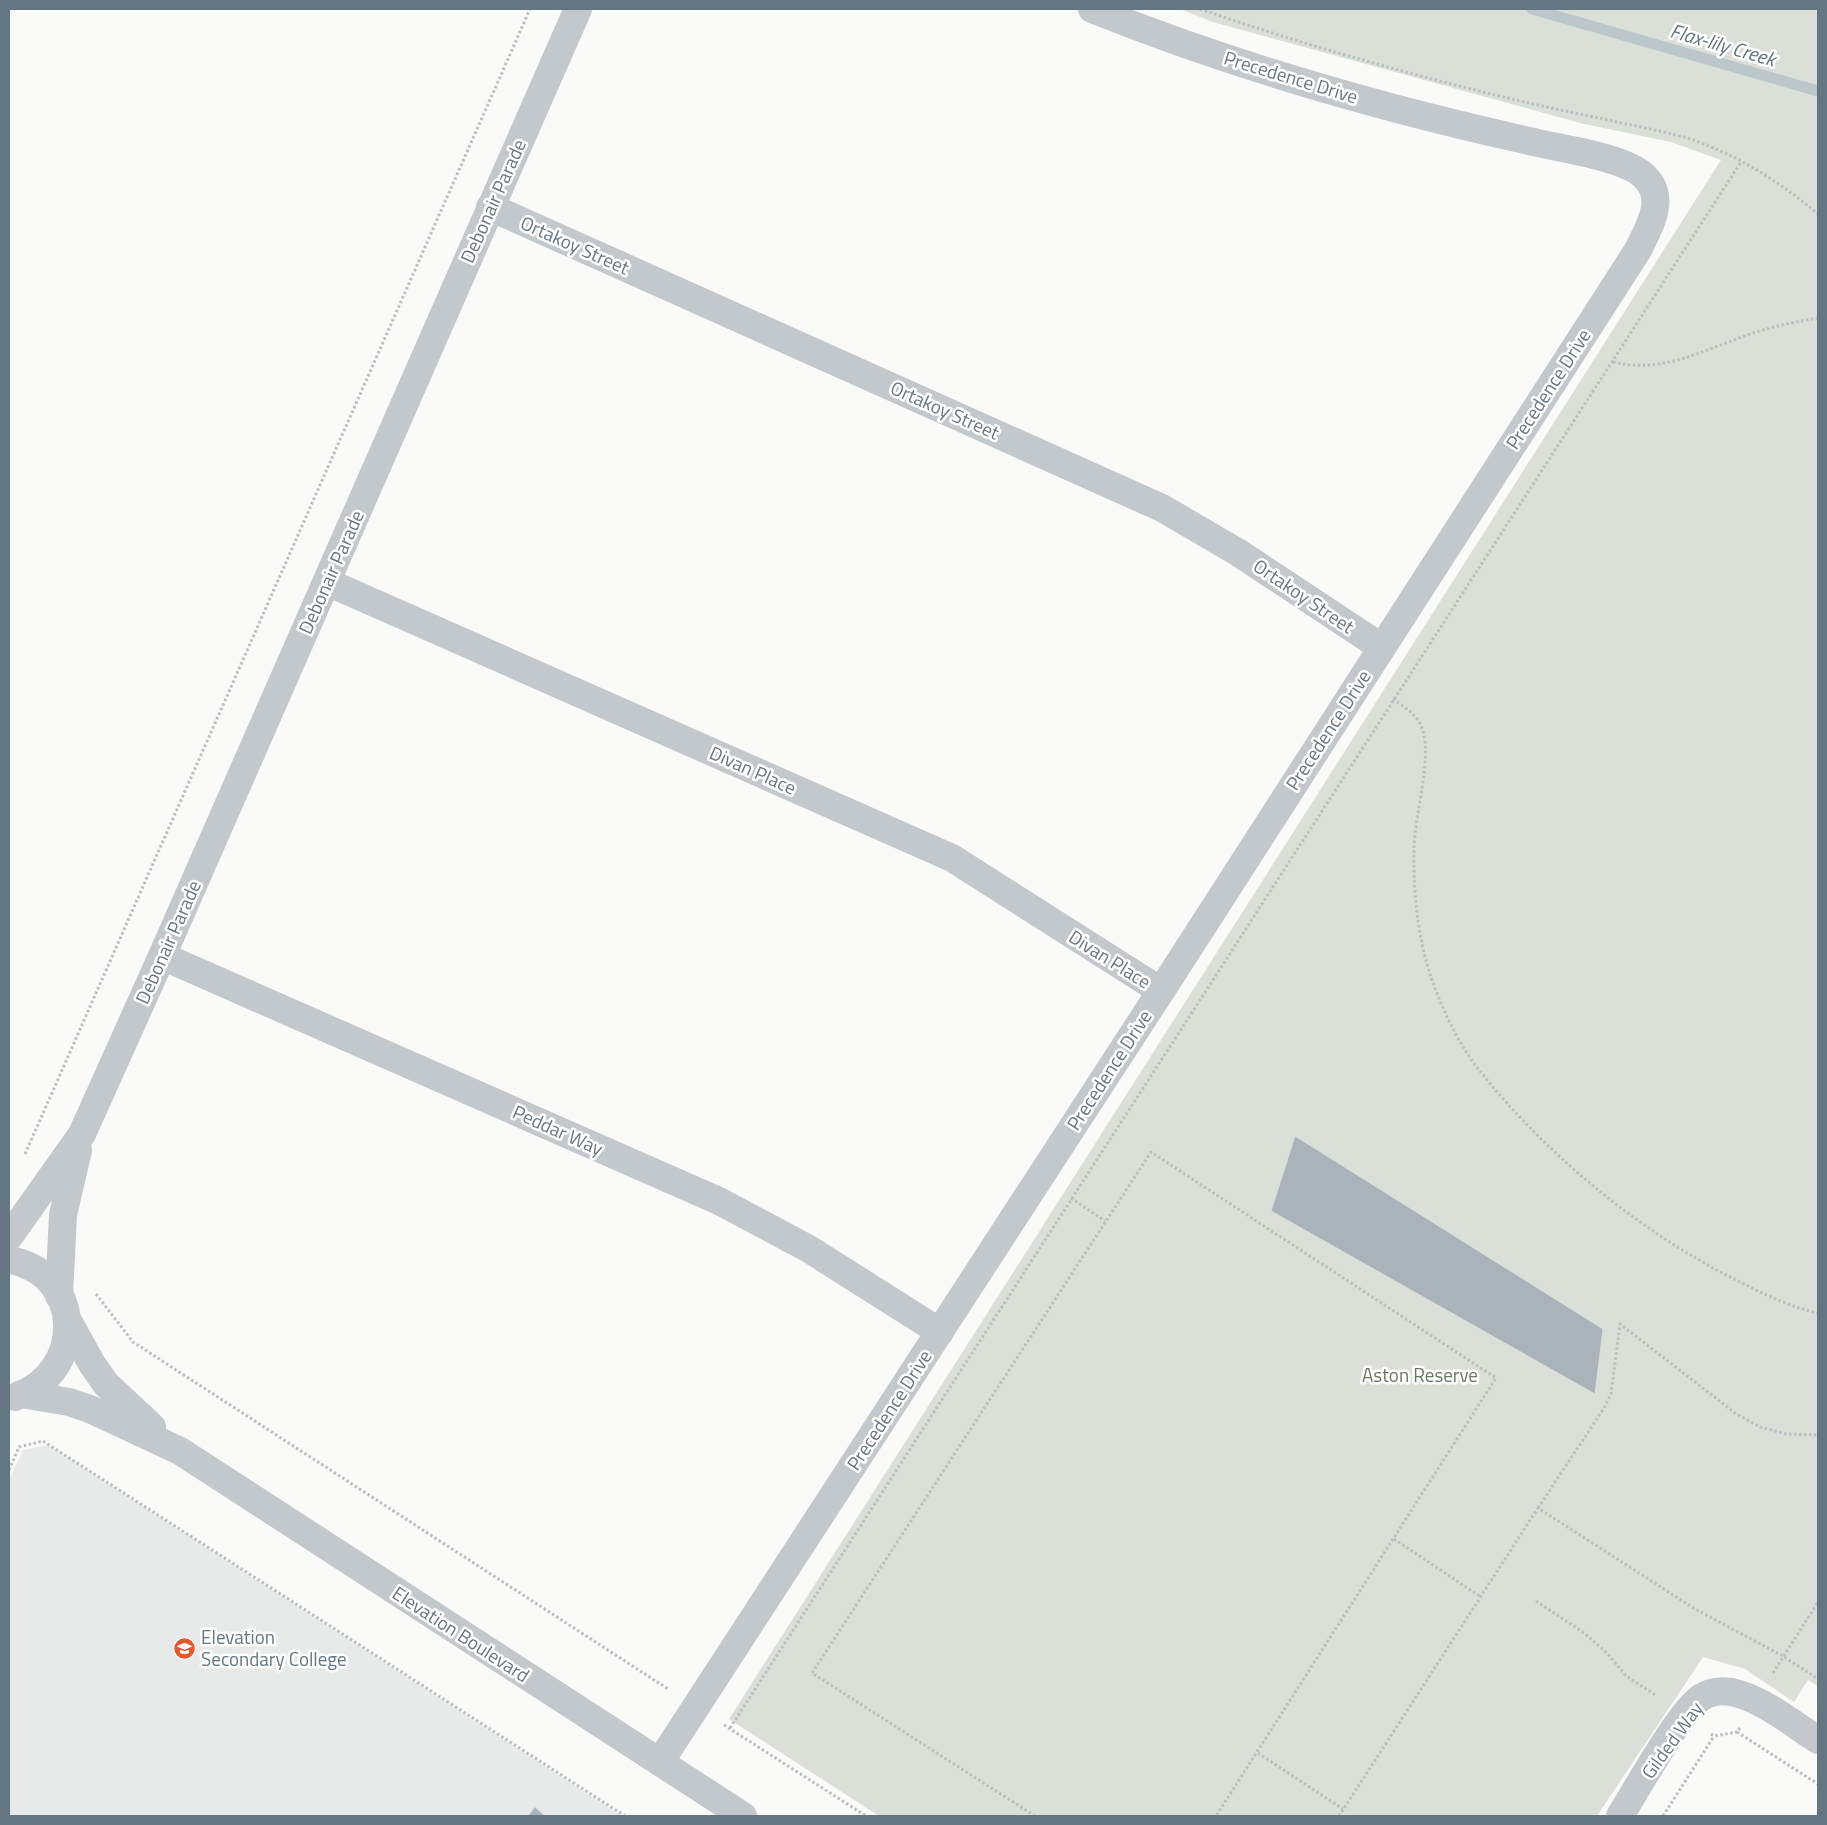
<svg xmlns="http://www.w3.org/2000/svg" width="1827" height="1825" font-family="'Titillium Web',sans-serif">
<rect width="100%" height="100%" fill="#fafaf8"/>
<path fill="#e8e9e9" d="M48 1445 622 1816H9V1480L23 1450Z"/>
<path fill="#dadfd7" d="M1180 9H1818V1686L1808 1680 1794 1702 1745 1669 1703 1657 1597 1816H879L729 1719 1721 160 1671 142 1584 124 1213 22Z"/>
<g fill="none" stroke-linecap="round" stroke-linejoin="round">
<path stroke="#bbc7cb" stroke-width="11" d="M1532 9 1818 91"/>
</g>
<g fill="#aab3b9" stroke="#dcdcda">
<path d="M1295 1136 1603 1329 1595 1394 1271 1211Z"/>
<path d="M535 1807 545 1816H528Z"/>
</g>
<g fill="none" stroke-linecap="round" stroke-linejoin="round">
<g stroke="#bbbfc2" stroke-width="3" stroke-dasharray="2.5 2.5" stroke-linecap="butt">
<path d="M1200 9C1298 43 1398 71 1499 96 1560 111 1623 122 1684 137 1733 152 1779 181 1818 214"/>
<path d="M1613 362C1661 374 1702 351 1747 335 1770 327 1794 322 1818 318"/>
<path d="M1393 699C1404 707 1418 715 1422 728 1433 758 1414 816 1414 850 1413 891 1418 939 1431 977 1441 1006 1455 1037 1473 1062 1540 1150 1639 1232 1738 1281 1764 1294 1790 1307 1818 1313"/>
<path d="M25 1154 530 9"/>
<path d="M1071 1198 1105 1221"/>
<path d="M96 1294 133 1342 668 1689"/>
<path d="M9 1470 19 1447 43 1441 625 1816"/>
<path d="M1538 1508 1604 1408 1611 1394 1620 1324 1735 1413 1760 1427 1786 1434 1818 1435"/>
<path d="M1394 1539 1481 1597"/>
<path d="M1536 1601 1584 1633 1608 1654 1626 1676 1657 1696"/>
<path d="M1773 1673 1818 1602"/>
<path d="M724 1725 866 1816"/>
<path d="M730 1728 1741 162"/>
<path d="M1740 1728 1737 1732 1818 1784"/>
<path d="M1711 1734 1714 1736 1737 1732"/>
<path d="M1258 1753 1343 1809"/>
<path d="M1035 1816 812 1673 1151 1152 1496 1378 1216 1816"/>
<path d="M1339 1816 1538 1508 1695 1609 1783 1656 1818 1679"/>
<path d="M1663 1816 1714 1736"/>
</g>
<g stroke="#c3c8cc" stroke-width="28">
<path d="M490 207 1162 508 1239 553 1381 647"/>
<path d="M327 582 952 858 1161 991"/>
<path d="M162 956 719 1201 809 1249 940 1332"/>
<path d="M660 1762 1161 991 1638 250C1649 227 1667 199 1645 177 1626 157 1561 149 1534 142 1384 109 1234 66 1092 9"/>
<path d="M1620 1816C1635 1792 1681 1709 1702 1697 1713 1690 1727 1690 1739 1694 1768 1703 1793 1724 1818 1740"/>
</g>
<g stroke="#c3c8cc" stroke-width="28">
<path d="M9 1237 82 1134 162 956 578 9"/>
<path d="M9 1260C85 1273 86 1373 15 1397"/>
<path d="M59 1296 63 1215 78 1150"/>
<path d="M67 1319 92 1364 106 1384 152 1427"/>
<path d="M21 1394 69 1402 90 1409 180 1451 743 1816"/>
</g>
</g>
<defs>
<symbol id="school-disc" viewBox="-11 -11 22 22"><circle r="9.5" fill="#e4572e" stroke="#fff"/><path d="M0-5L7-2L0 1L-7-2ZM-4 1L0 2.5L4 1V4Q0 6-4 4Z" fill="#fff"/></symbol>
</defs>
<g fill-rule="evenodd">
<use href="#school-disc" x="172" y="1636" width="25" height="25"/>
</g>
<g text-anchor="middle" stroke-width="5" stroke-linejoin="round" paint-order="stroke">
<g font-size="19" fill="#657683" stroke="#fff">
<text transform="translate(1291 77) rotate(17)" y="7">Precedence Drive</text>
<text transform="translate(493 201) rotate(-66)" y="7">Debonair Parade</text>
<text transform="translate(575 245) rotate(24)" y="7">Ortakoy Street</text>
<text transform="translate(1548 389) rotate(-57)" y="7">Precedence Drive</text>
<text transform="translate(945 410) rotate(24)" y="7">Ortakoy Street</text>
<text transform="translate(331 572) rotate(-66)" y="7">Debonair Parade</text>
<text transform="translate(1304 596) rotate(34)" y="7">Ortakoy Street</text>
<text transform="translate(1328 730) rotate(-57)" y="7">Precedence Drive</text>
<text transform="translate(753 770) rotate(24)" y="7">Divan Place</text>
<text transform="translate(168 942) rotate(-66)" y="7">Debonair Parade</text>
<text transform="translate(1110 959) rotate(32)" y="7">Divan Place</text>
<text transform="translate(1109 1070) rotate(-57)" y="7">Precedence Drive</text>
<text transform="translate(558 1130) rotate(24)" y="7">Peddar Way</text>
<text transform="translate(889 1410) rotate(-57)" y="7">Precedence Drive</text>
<text transform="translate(461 1634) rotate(33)" y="7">Elevation Boulevard</text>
<text transform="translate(1672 1740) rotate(-54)" y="7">Gilded Way</text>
</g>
<g font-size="19" fill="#687a64" stroke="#fff">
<text x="1420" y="1382">Aston Reserve</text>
</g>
<g font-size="19" fill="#657683" stroke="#fff" text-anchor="start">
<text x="201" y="1644">Elevation<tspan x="201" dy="22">Secondary College</tspan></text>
</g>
<g font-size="20" font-style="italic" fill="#60757c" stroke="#fff">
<text transform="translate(1723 45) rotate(16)" y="7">Flax-lily Creek</text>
</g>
</g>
<rect width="1827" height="1825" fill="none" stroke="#657683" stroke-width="20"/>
</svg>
